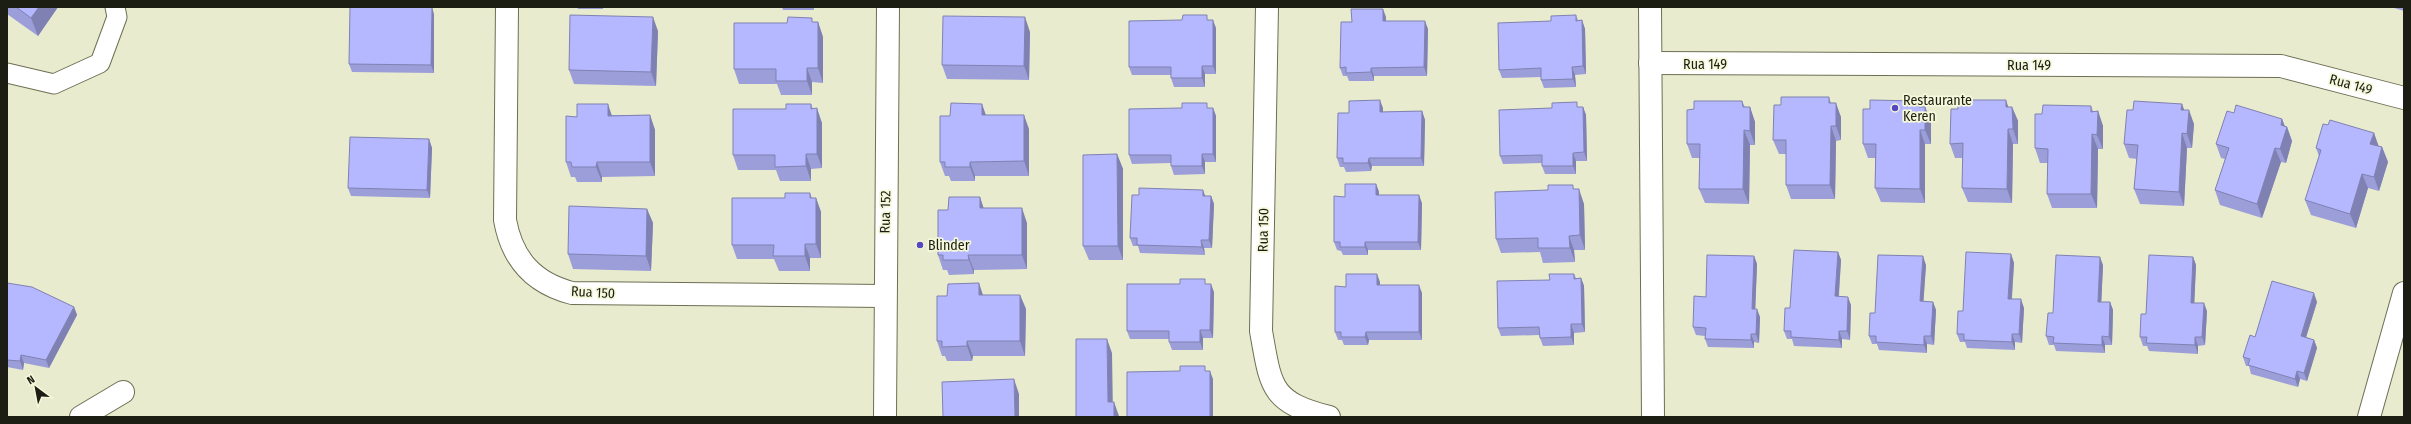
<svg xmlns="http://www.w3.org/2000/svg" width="2411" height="424" font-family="'Fira Sans Condensed',sans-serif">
<rect width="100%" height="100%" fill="#e8ebcd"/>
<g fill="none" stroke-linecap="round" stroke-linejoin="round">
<defs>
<path id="lane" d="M7 73 54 84 100 63 117 17 115 7"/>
<g id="street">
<path d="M507 7 505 220C512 259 533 283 572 293L884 296"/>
<path d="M1267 7 1261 331C1271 387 1270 402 1329 417"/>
<path d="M1650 7 1653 417"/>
<path d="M1650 63 2281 66 2404 98"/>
<path d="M81 417 123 392"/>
<path d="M885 417 888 7"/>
<path d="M2369 417 2404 293"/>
</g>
</defs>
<use href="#lane" stroke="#6d6f54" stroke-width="21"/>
<use href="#street" stroke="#6d6f54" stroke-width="24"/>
<use href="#lane" stroke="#fff" stroke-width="19"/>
<use href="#street" stroke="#fff" stroke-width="22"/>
</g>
<g fill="#9c9eda">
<path d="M7 7H58L38 36 7 14Z"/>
<path d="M577 7H603V9H578Z"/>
<path d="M782 7H814V10H783Z"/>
<path d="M2391 7H2404V11Z"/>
<path d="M434 14V73L352 72 349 64Z"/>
<path d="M1576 15 1578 20H1582L1585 29 1586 74 1575 75 1576 87 1544 88 1541 80V77L1502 78 1499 70 1551 21Z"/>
<path d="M1386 17V21L1428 29 1427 76H1374V81H1349L1347 76H1343L1340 68 1352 22Z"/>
<path d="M1182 20H1209L1216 28V74H1205V87H1174L1171 78V75H1132L1129 67Z"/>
<path d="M814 22H818L823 37V83L812 82V95H781L777 84H739L734 69Z"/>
<path d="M658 31 656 86 574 84 569 70Z"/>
<path d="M1030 32 1029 80 947 79 942 65Z"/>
<path d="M1829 97 1831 103 1841 117V140L1836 141 1835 199H1791L1786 185V154H1779L1773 140Z"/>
<path d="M1742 101 1745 107H1750L1755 122V145H1750L1749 204 1705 203 1699 189 1700 158H1692L1687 144 1694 109Z"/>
<path d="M811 104 813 109 822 123V168L811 169V181H780L776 170H738L733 155 786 109Z"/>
<path d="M2182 104 2184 110 2194 124 2192 148H2187L2184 206 2140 204 2134 189 2137 159 2129 158 2124 144 2133 110Z"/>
<path d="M2091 106 2093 111H2098L2103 126V149H2098L2097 208H2052L2047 194 2048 163H2040L2035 148 2042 114Z"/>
<path d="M1579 107H1583L1586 115 1587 161H1576V174H1545L1542 166V163L1503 164 1500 156Z"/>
<path d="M1921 107H1925L1931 121V144H1925V203L1881 202 1875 188V158H1868L1863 144Z"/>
<path d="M2008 107H2012L2018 121V144H2013L2012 203 1968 202 1962 188 1963 158H1955L1950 144Z"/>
<path d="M1182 108H1213L1216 116V162H1205V174L1174 175 1171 166V163L1132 164 1129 155Z"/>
<path d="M1383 108V112L1422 111 1425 120 1424 166H1372L1371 171 1346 172 1344 167H1340L1337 158 1349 113Z"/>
<path d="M2234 113 2282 119 2285 126 2287 127 2292 141 2286 163 2281 162 2262 218 2220 205 2215 190 2225 159 2221 158 2216 144Z"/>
<path d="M612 115H650L655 130V176L602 177V182H577L575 177H571L566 162 577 117Z"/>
<path d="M986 115 1029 129V176H975V181H951L949 176H945L940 162 950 116Z"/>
<path d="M2374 133 2378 146 2382 147 2388 162 2379 191 2368 188 2356 228 2311 215 2305 200 2319 156 2316 148Z"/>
<path d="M429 139 432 148 430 198 351 196 348 188Z"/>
<path d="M1117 154 1123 169V260H1089L1083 246Z"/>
<path d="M1376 184 1379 192V195L1422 203 1421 250H1368V255H1343L1341 251 1337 250 1334 242 1345 197Z"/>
<path d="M1574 189 1584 204 1585 250H1574L1575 262 1543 263 1540 252 1501 253 1496 239Z"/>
<path d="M810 193 812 198H816L821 212V258H810V271H779L774 259H737L732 245 785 198Z"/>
<path d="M1205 196H1211L1214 204 1212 248H1204L1205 255 1140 253 1138 246H1133L1130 238Z"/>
<path d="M984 208 1027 223V269L974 270V274L949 275 947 270H943L938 255Z"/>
<path d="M647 209 653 223 651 271 573 269 568 254Z"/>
<path d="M1838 252 1841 260 1839 296 1851 305 1850 340 1842 339V348L1794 346 1792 339H1787L1784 331 1790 308Z"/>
<path d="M2011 254 2014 263 2012 299 2024 308 2022 343 2015 342V350L1967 348 1965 342H1960L1957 334Z"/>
<path d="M1754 256 1757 264 1755 309 1760 317 1759 343 1754 342V348L1708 347 1705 339V336L1696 335 1693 327 1706 297Z"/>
<path d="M2193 257 2196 265 2194 303 2207 311 2205 345 2198 346V354L2149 351 2147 346H2143L2140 337 2146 314Z"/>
<path d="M1926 265 1923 301 1933 302 1936 310 1934 345 1927 344V353L1879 350 1877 344H1872L1869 336 1875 313Z"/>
<path d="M2103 265 2101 302H2110L2113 310 2112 345H2105V353L2056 351 2054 345H2049L2046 336Z"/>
<path d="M1574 274 1576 278H1581L1584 286 1585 332 1574 333V345L1543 346 1540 338V335L1501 336 1498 328 1550 280Z"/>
<path d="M1380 282V285L1422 293V340H1369L1368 345H1344L1342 340H1338L1335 332 1346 287Z"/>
<path d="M7 283 74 307 77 315 49 368 24 363 23 370 7 367Z"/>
<path d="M1180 284H1207L1214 292 1213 338H1203V350H1172L1169 342V339H1130L1127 331Z"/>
<path d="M983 295H1020L1026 309 1025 356H973L972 361H947L945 356H942L937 341Z"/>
<path d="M2317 302 2306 337 2314 340 2317 348 2307 381 2300 379 2298 387 2251 374 2249 366H2246L2243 357 2255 337Z"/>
</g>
<g fill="#7f81b2">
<path d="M39 7H58L38 36 31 18Z"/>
<path d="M432 7 434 14V73L431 65Z"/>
<path d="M1383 9 1386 17V29L1383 21Z"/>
<path d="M653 17 658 31 656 86 651 72Z"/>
<path d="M1025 17 1030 32 1029 80 1024 66Z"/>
<path d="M1213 20 1216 28V74L1213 66Z"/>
<path d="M1582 20 1585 29 1586 74 1583 66Z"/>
<path d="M1425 21 1428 29 1427 76 1424 67Z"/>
<path d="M818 22 823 37V83L818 68Z"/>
<path d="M1202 66 1205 74V87L1202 78Z"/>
<path d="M1572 67 1575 75 1576 87 1573 79Z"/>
<path d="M807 68 812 82V95L807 81Z"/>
<path d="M1371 68 1374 76V81L1371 72Z"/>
<path d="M1380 100 1383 108V120L1380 112Z"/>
<path d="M2006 100 2011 115 2006 107Z"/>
<path d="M1836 103 1841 117V140L1836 126Z"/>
<path d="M608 104 613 119 608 116Z"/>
<path d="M982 104 987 118 982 115Z"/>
<path d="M2182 104 2187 118 2181 110Z"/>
<path d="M1583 107 1586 115 1587 161 1584 152Z"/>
<path d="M1750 107 1755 122V145L1750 131Z"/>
<path d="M1925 107 1931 121V144L1925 130Z"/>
<path d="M2012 107 2018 121V144L2013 129Z"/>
<path d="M817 108 822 123V168L817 154Z"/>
<path d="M1213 108 1216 116V162L1213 154Z"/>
<path d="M2189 110 2194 124 2192 148 2187 134Z"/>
<path d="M1422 111 1425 120 1424 166 1421 158Z"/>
<path d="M2098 111 2103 126V149L2097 135Z"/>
<path d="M650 115 655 130V176L650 162Z"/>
<path d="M1024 115 1029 129V176L1024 161Z"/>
<path d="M2282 119 2286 130 2287 127 2292 141 2286 163 2280 149 2281 125Z"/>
<path d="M1831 126 1836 141 1835 199 1830 185Z"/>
<path d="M2008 129 2013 144 2012 203 2007 189Z"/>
<path d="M1744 130 1750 145 1749 204 1743 189Z"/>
<path d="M1920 130 1925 144V203L1920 189Z"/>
<path d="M2182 133 2187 148 2184 206 2179 192Z"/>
<path d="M2374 133 2379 147 2370 144Z"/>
<path d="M2092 134 2098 149 2097 208 2091 194Z"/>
<path d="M429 139 432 148 430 198 427 190Z"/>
<path d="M2382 147 2388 162 2379 191 2374 177Z"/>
<path d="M2275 148 2281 162 2262 218 2257 204Z"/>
<path d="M1573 153 1576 161V174L1573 166Z"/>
<path d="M806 154 811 169V181L806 166Z"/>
<path d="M1117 154 1123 169V260L1118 246Z"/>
<path d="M1202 154 1205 162V174L1202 166Z"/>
<path d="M1369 158 1372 166 1371 171 1368 163Z"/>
<path d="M597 162 602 177V182L596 167Z"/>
<path d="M970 162 975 176V181L970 167Z"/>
<path d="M2362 174 2368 188 2356 228 2350 214Z"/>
<path d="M1376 184 1379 192V204L1376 195Z"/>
<path d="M1579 189 1584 204 1585 250 1580 235Z"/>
<path d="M1203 190 1206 198 1203 196Z"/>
<path d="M1419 195 1422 203 1421 250 1418 242Z"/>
<path d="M1211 196 1214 204 1212 248 1209 240Z"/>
<path d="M980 197 985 212 980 208Z"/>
<path d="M816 198 821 212V258L816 244Z"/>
<path d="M1022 208 1027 223V269L1022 255Z"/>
<path d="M647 209 653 223 651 271 646 256Z"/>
<path d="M1569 236 1574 250 1575 262 1570 248Z"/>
<path d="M1201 240 1204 248 1205 255 1202 247Z"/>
<path d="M1365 242 1368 250V255L1365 247Z"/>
<path d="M805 244 810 258V271L805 256Z"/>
<path d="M1838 252 1841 260 1838 304 1835 296Z"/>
<path d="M2011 254 2014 263 2011 307 2008 299Z"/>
<path d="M968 255 974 270V274L969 260Z"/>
<path d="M1754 256 1757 264 1755 317 1752 309Z"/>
<path d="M1923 256 1926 265 1923 309 1920 301Z"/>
<path d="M2100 257 2103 265 2101 310 2098 302Z"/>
<path d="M2193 257 2196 265 2194 311 2191 303Z"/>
<path d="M1377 274 1380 282V294L1377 285Z"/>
<path d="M1581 278 1584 286 1585 332 1582 324Z"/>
<path d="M979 283 984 298 979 295Z"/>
<path d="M1211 284 1214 292 1213 338 1210 330Z"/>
<path d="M1419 285 1422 293V340L1419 332Z"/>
<path d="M2314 293 2317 302 2304 344 2301 336Z"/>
<path d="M1020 295 1026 309 1025 356 1020 341Z"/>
<path d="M1848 297 1851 305 1850 340 1847 331Z"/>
<path d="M2021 299 2024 308 2022 343 2019 334Z"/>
<path d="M1933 302 1936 310 1934 345 1931 336Z"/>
<path d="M2110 302 2113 310 2112 345 2109 337Z"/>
<path d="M2204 303 2207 311 2205 345 2202 337Z"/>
<path d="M74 307 77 315 49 368 46 360Z"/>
<path d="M1757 309 1760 317 1759 343 1756 334Z"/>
<path d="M1571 324 1574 333V345L1571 337Z"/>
<path d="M1200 330 1203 338V350L1200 342Z"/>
<path d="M1839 331 1842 339V348L1839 340Z"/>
<path d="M1366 332 1369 340 1368 345 1365 337Z"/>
<path d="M1751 334 1754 342V348L1751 340Z"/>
<path d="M2012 334 2015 342V350L2012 342Z"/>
<path d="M1924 336 1927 344V353L1924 345Z"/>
<path d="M2102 336 2105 345V353L2102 345Z"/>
<path d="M2195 337 2198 346V354L2195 345Z"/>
<path d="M1107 339 1112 353 1113 417 1108 402Z"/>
<path d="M2314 340 2317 348 2307 381 2304 373Z"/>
<path d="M967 341 973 356 972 361 967 346Z"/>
<path d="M21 355 24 363 23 370 20 361Z"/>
<path d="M1210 371 1213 379V417H1210Z"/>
<path d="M2297 371 2300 379 2298 387 2295 379Z"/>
<path d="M1014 379 1019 394V417H1015Z"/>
<path d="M1114 402 1119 416V417H1114Z"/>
</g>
<g fill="#b5b8fe" stroke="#7f81b2">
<path d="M16 7H39L31 18Z"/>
<path d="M350 7H432L431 65 349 64Z"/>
<path d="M1351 9H1383V21H1425L1424 67 1371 68V72L1346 73V67L1340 68 1341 22H1352Z"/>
<path d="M570 15 653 17 651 72 569 70Z"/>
<path d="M1183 15H1207V20H1213V66H1202V78H1171V67H1129V21L1182 20Z"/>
<path d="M1576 15V21L1582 20 1583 66 1572 67 1573 79 1541 80V68L1499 70 1498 23 1551 21V16Z"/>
<path d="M943 16 1025 17 1024 66 942 65Z"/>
<path d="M788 17 812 18V22H818V68H807V81H776V69H734V23H787Z"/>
<path d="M1781 97H1829V103H1836V126H1831L1830 185H1786V140H1773L1774 105H1781Z"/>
<path d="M1380 100V112L1422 111 1421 158H1369L1368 163H1343V158H1337L1338 113H1349V101Z"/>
<path d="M1870 100 1919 101V107H1925V130H1920V189L1875 188 1876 144H1863V109H1870Z"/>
<path d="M1958 100H2006V107H2012L2013 129H2008L2007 189 1962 188 1963 143 1950 144 1951 109H1958Z"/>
<path d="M1694 101H1742L1743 107H1750V131L1744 130 1743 189H1699L1700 144H1687V110L1694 109Z"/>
<path d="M2134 101 2182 104 2181 110H2189L2187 134 2182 133 2179 192 2134 189 2138 145 2124 144 2127 110H2133Z"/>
<path d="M1577 102V107H1583L1584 152 1573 153V166H1542V155L1500 156 1499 110 1552 108V103Z"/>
<path d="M951 103 982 104V115H1024V161L970 162V167H945V162H940V116H950Z"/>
<path d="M1182 103H1207V108H1213V154H1202V166H1171V155H1129V109L1182 108Z"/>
<path d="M577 104H608V116L650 115V162H597L596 167H572L571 162H566V116L577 117Z"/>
<path d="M786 104H811V109L817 108V154H806V166L775 167V155H733V109H786Z"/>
<path d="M2043 105 2091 106V112L2098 111 2097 135 2092 134 2091 194H2047L2048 149 2035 148V114H2042Z"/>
<path d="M2236 105 2282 119 2281 125 2287 127 2280 149 2275 148 2257 204 2215 190 2229 148 2216 144 2227 111 2234 113Z"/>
<path d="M2330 120 2374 133 2370 144 2382 147 2374 177 2362 174 2350 214 2305 200 2321 150 2316 148 2323 124 2328 125Z"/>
<path d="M350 137 429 139 427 190 348 188Z"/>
<path d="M1117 154 1118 246H1083V155Z"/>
<path d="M1345 184H1376V195H1419L1418 242H1365V247H1340V242H1334V196L1345 197Z"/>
<path d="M1548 185H1573V189H1579L1580 235 1569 236 1570 248H1538V238L1496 239 1495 192 1548 190Z"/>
<path d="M1139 188 1203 190V196H1211L1209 240H1201L1202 247 1137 245V238H1130L1132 195H1139Z"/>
<path d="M785 193H810V198H816V244H805V256H773L774 245H732V198H785Z"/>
<path d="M949 197H980V208H1022V255H968L969 260H943V255H938V210H948Z"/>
<path d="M569 206 647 209 646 256 568 254Z"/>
<path d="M1794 250 1838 252 1835 296 1848 297 1847 331H1839V340L1791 337V331H1784L1785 308H1790Z"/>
<path d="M1966 252 2011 254 2008 299H2021L2019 334H2012V342L1964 340V334H1957L1958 311H1963Z"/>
<path d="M1707 255 1754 256 1752 309H1757L1756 334H1751V340L1705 339 1706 328 1693 327 1694 296 1706 297Z"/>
<path d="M1878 255 1923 256 1920 301 1933 302 1931 336H1924V345L1876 342V336H1869L1870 313H1875Z"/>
<path d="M2056 255 2100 257 2098 302H2110L2109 337 2102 336V345L2053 343 2054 337 2046 336 2048 313H2053Z"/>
<path d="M2149 255 2193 257 2191 303H2204L2202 337H2195V345L2146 343 2147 337H2140L2141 314H2146Z"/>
<path d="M1346 274H1377V285H1419V332H1366L1365 337H1341V332H1335V286L1346 287Z"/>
<path d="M1549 274H1574V279L1581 278 1582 324H1571V337L1540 338 1539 327 1498 328 1497 281 1550 280Z"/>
<path d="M1180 279H1205V284H1211L1210 330H1200V342H1169V331H1127V284H1180Z"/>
<path d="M2272 281 2314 293 2301 336 2314 340 2304 373 2297 371 2295 379 2248 365 2250 359 2243 357 2250 335 2255 337Z"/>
<path d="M7 283 32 287 74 307 46 360 21 355 20 361 7 360Z"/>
<path d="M979 283V295H1020V341H967V346L942 347V341H937V296H947L948 284Z"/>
<path d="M1076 339H1107L1108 402H1114V417H1076Z"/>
<path d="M1180 366H1205V371H1210V417H1127V372L1180 371Z"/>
<path d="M1014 379 1015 417H943L942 382Z"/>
</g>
<g fill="#5448bf" stroke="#f5f8da" stroke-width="1.5">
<circle cx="1895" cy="108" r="4"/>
<circle cx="920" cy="245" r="4"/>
</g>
<g text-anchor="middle" stroke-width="3.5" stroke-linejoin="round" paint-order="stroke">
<g font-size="14" fill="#1d1e13" stroke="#f5f8da">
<text x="1705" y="69">Rua 149</text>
<text x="2029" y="70">Rua 149</text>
<text transform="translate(2351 84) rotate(15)" y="5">Rua 149</text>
<text transform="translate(885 212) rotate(-89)" y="5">Rua 152</text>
<text transform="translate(1263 230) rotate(-89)" y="5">Rua 150</text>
<text transform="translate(593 292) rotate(3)" y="5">Rua 150</text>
</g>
<g font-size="14" fill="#1d1e13" stroke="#f5f8da" text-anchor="start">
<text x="1903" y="105">Restaurante<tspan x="1903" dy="16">Keren</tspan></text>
<text x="928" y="250">Blinder</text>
</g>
</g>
<rect width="2411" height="424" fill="none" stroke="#1d1e13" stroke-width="16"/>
<g transform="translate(36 388) rotate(328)" stroke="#f5f8da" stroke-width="3" paint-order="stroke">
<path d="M0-3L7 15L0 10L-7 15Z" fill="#1d1e13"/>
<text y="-6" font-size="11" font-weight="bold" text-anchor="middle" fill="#1d1e13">N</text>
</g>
</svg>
